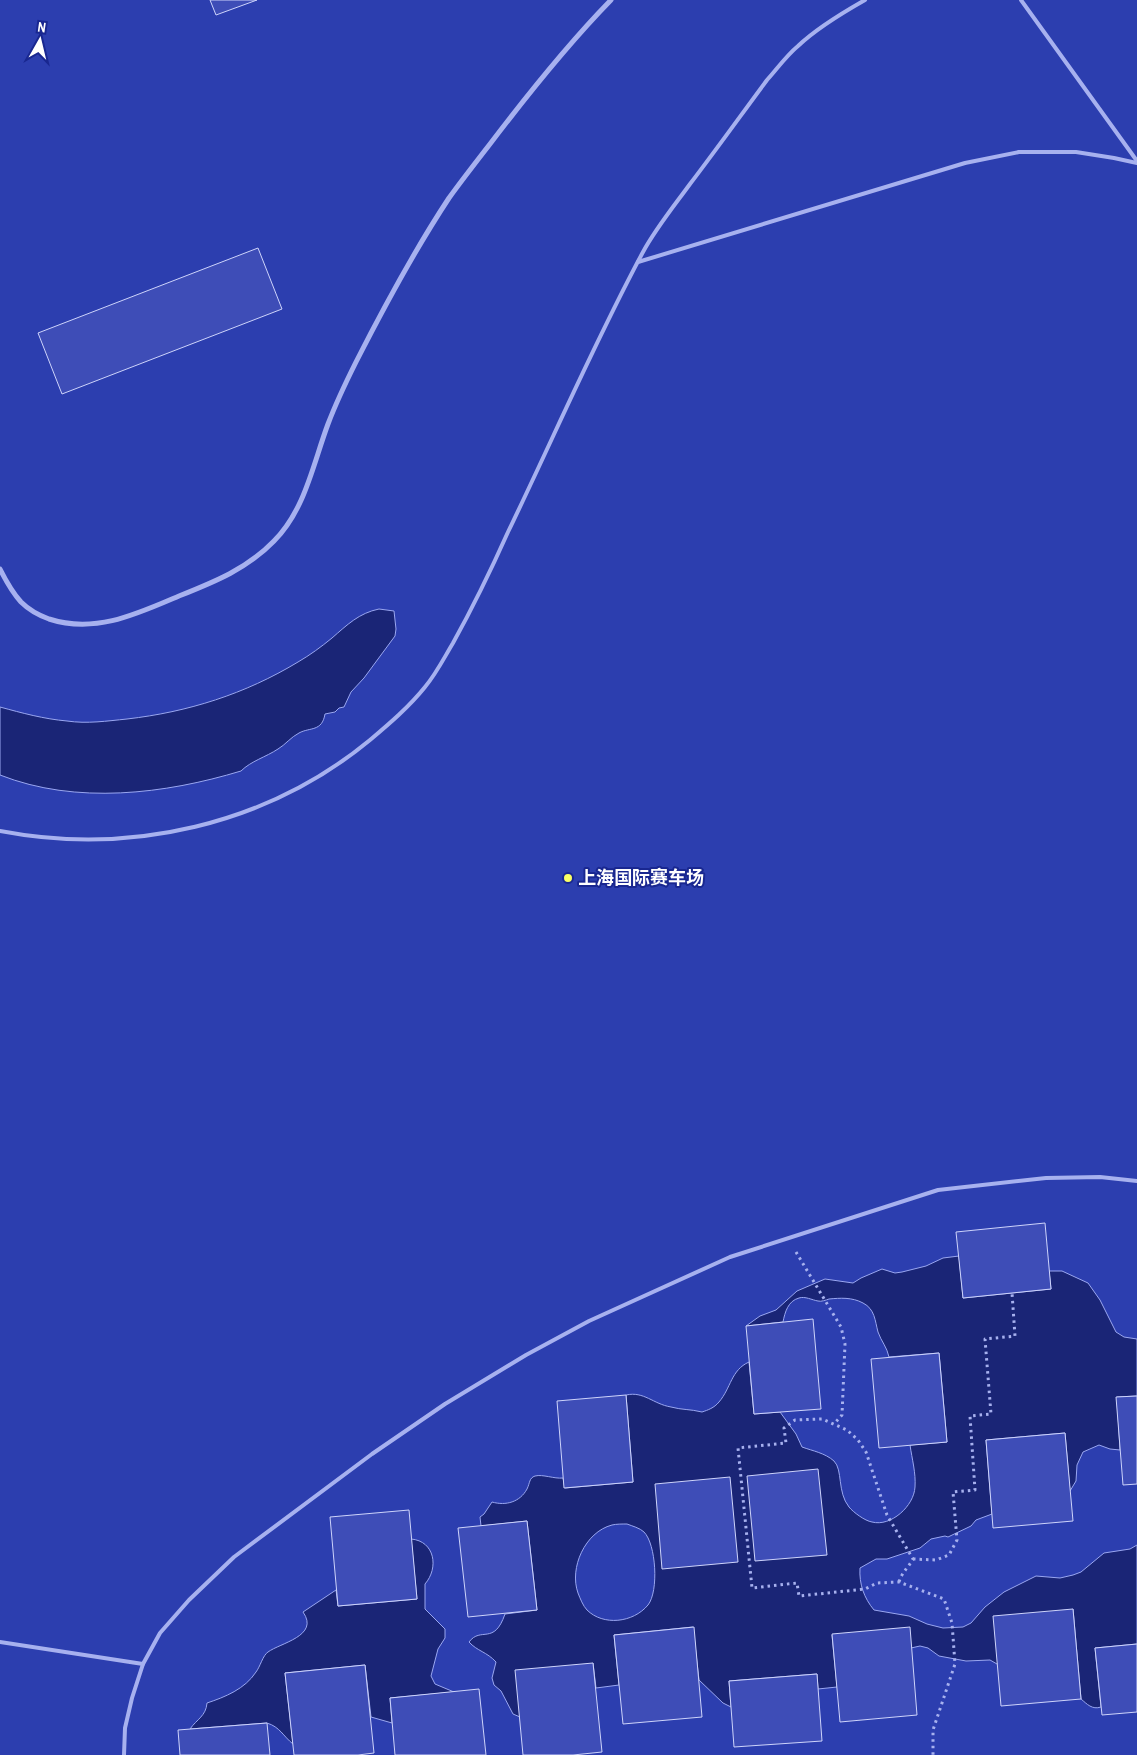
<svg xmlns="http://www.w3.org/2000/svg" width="1137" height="1755" font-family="'Archivo Narrow','Noto Sans SC',sans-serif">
<rect width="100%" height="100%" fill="#192790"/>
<rect fill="#2c3eaf" x="0" y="0" width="1137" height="1755"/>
<g fill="#1a2576" stroke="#9aa7f1" fill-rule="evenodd">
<path d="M379 609 394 611 396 629 395 636 364 678 351 692 344 707 339 708 335 712 325 714C322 732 310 727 299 733 291 737 285 745 278 749 266 757 251 761 241 771 165 794 76 805 0 775V707C22 713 44 719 67 721 87 724 107 721 127 719 188 712 245 694 298 662 310 655 321 647 332 638 347 625 359 613 379 609Z"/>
<path d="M959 1256 963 1298 1051 1289 1049 1271H1062L1088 1283 1100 1300 1116 1332 1124 1337 1137 1339V1396L1117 1397 1120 1450 1110 1449 1099 1445 1083 1452 1077 1465 1076 1481 1070 1491 1065 1433 986 1440 992 1514 976 1520 971 1526 948 1537 945 1536 931 1539 920 1548 887 1559H876L860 1568C859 1584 864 1598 874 1610L909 1616 927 1624 943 1628 963 1627 971 1623 985 1607 1004 1592 1036 1576 1060 1578 1073 1575 1081 1572 1104 1553 1130 1549 1137 1545V1644L1095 1648 1101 1707C1092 1710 1087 1704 1081 1699L1073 1609 997 1664 990 1660 966 1661 939 1656 928 1648 920 1646 911 1648 832 1635 837 1687 818 1689 817 1674 729 1681 731 1707 723 1703 699 1680 693 1627 614 1635 619 1685 596 1688 593 1663 520 1717 513 1714 501 1691 494 1685 492 1678 496 1662C487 1652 477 1651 469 1642 481 1626 494 1646 505 1614L537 1610 527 1521 481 1526 480 1517 484 1514 492 1502C506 1506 520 1502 527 1489 530 1483 529 1478 535 1476 543 1474 554 1479 563 1478L565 1488 633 1482 626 1395C644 1391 653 1404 671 1407 682 1410 690 1409 702 1412 708 1410 714 1408 719 1402 731 1388 731 1370 749 1362L754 1414 780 1412 796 1434 802 1447C813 1451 825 1453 834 1461 843 1470 837 1492 849 1507 853 1512 865 1521 872 1522 891 1527 914 1506 915 1487 916 1473 912 1459 910 1445L947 1442 939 1353 889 1357C887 1347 881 1341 878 1332 875 1321 875 1309 863 1303 852 1297 840 1298 829 1299 826 1300 821 1302 818 1301 812 1300 805 1296 799 1298 788 1301 785 1312 783 1322L746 1326 760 1316 776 1310 797 1291 825 1279 853 1283 861 1278 882 1269 895 1273 902 1272 926 1266 943 1258ZM627 1524C632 1526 640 1528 644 1532 656 1544 659 1591 648 1605 633 1623 603 1626 587 1610 583 1606 580 1598 578 1593 569 1568 585 1532 612 1525 616 1524 622 1524 627 1524Z"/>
<path d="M411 1539C435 1541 439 1568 425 1584V1609L445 1629V1638L438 1649 431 1676 435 1684 454 1692 390 1698 392 1723 371 1717 365 1665 285 1673 293 1744C283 1736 280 1727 267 1723L190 1729C197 1719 206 1716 207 1703 225 1697 245 1689 256 1672 260 1667 263 1655 268 1652 280 1643 320 1636 303 1612L336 1590 338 1606 417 1599Z"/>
</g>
<g fill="#3e4db7" stroke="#ced4fb">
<path d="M210 0H257L216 15Z"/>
<path d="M258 248 282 309 62 394 38 333Z"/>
<path d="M1045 1223 1051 1289 963 1298 956 1232Z"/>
<path d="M813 1319 821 1409 754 1414 746 1326Z"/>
<path d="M939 1353 947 1442 879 1448 871 1359Z"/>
<path d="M626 1395 633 1482 564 1488 557 1401Z"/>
<path d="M1137 1396V1484L1123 1485 1116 1397Z"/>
<path d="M1065 1433 1073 1521 993 1528 986 1440Z"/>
<path d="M818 1469 827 1555 755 1561 747 1476Z"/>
<path d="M730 1477 738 1562 662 1569 655 1484Z"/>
<path d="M409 1510 417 1599 338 1606 330 1517Z"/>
<path d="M527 1521 537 1610 468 1617 458 1528Z"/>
<path d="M1073 1609 1081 1699 1001 1706 993 1616Z"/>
<path d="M694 1627 702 1717 623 1724 614 1635Z"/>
<path d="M910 1627 917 1715 840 1722 832 1634Z"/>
<path d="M1137 1644V1712L1102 1715 1095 1648Z"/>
<path d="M593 1663 602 1752 573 1755H523L515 1670Z"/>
<path d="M365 1665 374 1753 358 1755H294L285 1673Z"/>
<path d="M817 1674 822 1741 734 1747 729 1681Z"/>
<path d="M479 1689 486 1755H395L390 1698Z"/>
<path d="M267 1723 270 1755H180L178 1730Z"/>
</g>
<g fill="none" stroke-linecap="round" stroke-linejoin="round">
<g stroke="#a7b1ef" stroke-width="3" stroke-dasharray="2.5 4" stroke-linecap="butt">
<path d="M796 1252 841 1327 845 1344 842 1415 834 1424"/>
<path d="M913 1559 936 1560 949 1555 957 1540 953 1492 975 1490 970 1416 991 1414 985 1339 1015 1336 1012 1293"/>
<path d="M899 1582C902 1572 908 1568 913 1559L887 1515 866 1452 858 1440 847 1430 822 1419 795 1420 784 1428 786 1443 738 1448 752 1588 797 1583 799 1596 865 1589 877 1583 899 1582 944 1599 952 1623 955 1664 933 1730V1755"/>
</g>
<g stroke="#a7b1ef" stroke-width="4">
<path d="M1021 0 1137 161"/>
<path d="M638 262 965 163 1019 152H1076L1114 158 1137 163"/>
<path d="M0 831C130 856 267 825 370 740 389 724 409 707 425 687 436 674 444 658 453 643 473 607 491 570 508 532 553 439 594 343 643 252 656 228 674 206 690 184 716 150 741 115 767 80 777 69 786 56 798 46 817 28 842 13 865 0"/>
<path d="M0 1642 143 1664"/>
<path d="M124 1755 125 1728 132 1698 143 1664 160 1633 189 1600 234 1557 372 1454 445 1404 526 1355 589 1321 730 1257 938 1190 1046 1178 1100 1177 1137 1181"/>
</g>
<path stroke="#a7b1ef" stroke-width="5" d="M0 569C6 581 12 592 21 602 29 610 38 615 49 619 95 634 137 614 179 596 214 582 247 569 274 541 305 510 313 464 328 424 336 403 346 382 356 362 384 307 414 251 449 198 462 180 476 162 490 144 528 94 567 45 611 0"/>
</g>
<circle fill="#fbff65" stroke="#192790" stroke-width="2" cx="568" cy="878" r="5"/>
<g text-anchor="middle" stroke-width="4" stroke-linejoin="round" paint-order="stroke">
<g font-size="18" font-weight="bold" fill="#fff" stroke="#192790" text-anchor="start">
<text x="578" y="884">上海国际赛车场</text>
</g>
</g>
<g transform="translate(40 40) rotate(8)" stroke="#192790" stroke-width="4" paint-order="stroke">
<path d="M0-4L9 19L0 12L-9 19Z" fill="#ffffff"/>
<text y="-8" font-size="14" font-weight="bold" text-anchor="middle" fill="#ffffff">N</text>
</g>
</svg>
